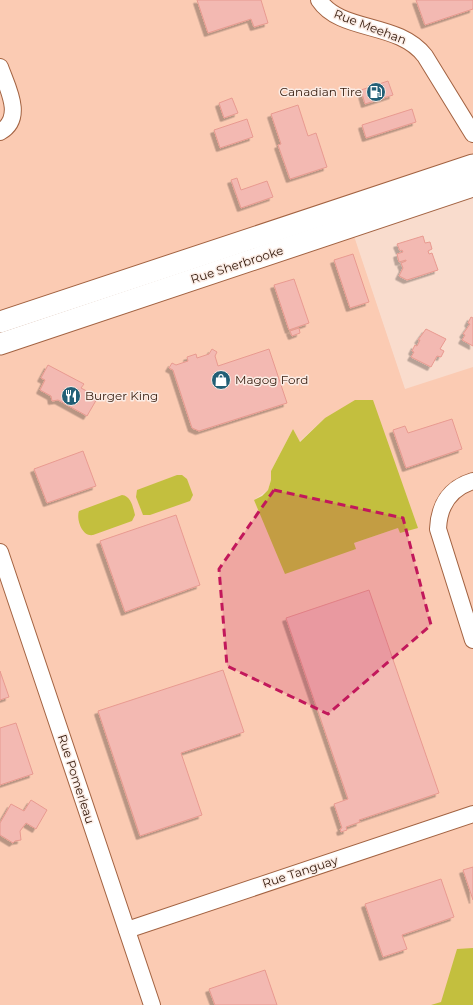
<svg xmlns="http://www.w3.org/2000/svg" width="473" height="1005" font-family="Montserrat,sans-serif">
<defs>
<filter id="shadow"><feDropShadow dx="-3.5" dy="3.5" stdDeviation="0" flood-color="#0004"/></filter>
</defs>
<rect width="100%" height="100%" fill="#f9dccd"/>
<path fill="#fbcbb3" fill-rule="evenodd" d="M0 0H473V197L354 236 405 389 473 367V1005H0ZM325 418 418 528H398L354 543 355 550 254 500 268 490 271 480V471L293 429 299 442Z"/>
<g fill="#c3bf3e">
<path d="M355 400H373L418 528 400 533 398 528 354 543 356 549 285 574 254 500 262 496 268 490 271 480V471L293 429 300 442 325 418Z"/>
<path d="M177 475H182L187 479 193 495 190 501 150 515H143L136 497 137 490Z"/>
<path d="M122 495C131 496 133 507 135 515L132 521 93 535C82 537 76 519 79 511Z"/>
<path d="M473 948V1005H431L441 1002 457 949Z"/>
</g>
<g fill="#f3b9b2" stroke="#e89a90" filter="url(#shadow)">
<path d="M197 0H261L268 23 254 27 251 19 208 33Z"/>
<path d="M416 0H473V9L425 25Z"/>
<path d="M388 81 393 95 365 104 361 90Z"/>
<path d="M232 98 238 113 224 118 219 103Z"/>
<path d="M298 105 308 136 316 133 327 167 290 179 278 145 281 144 271 114Z"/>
<path d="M412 109 416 122 366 138 362 125Z"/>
<path d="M247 119 253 137 220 148 214 130Z"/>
<path d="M237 178 241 190 267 181 273 197 241 208 231 180Z"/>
<path d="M423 236 425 243 430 242 432 249 428 251 429 254 432 253 438 270 407 280 399 276 403 268 401 263 406 261V260L399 262 397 254 403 252 402 250 400 251 397 244Z"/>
<path d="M353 254 369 302 350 308 334 260Z"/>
<path d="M294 279 309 323 289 330 274 285Z"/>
<path d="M471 317 473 318V346L462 340 465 335 463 334 470 324 468 323Z"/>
<path d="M299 328 300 333 292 336 290 331Z"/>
<path d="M426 329 446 339 440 349 444 351 441 357 437 356 431 367 411 357 414 352 412 351 415 345 417 346 420 340H418Z"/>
<path d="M212 349 217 352 215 356 218 366 269 349 287 403 199 431 192 428 173 370 169 368 172 363 176 365 188 361 187 357 196 354 197 358 209 354Z"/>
<path d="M48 365 84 384 81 388 98 397 87 416 58 400 52 401 51 396 40 390 45 380 41 378Z"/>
<path d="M452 419 462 449 406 468 393 430 405 426 408 433Z"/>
<path d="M83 451 96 486 47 503 34 469Z"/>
<path d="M176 515 200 585 125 612 100 541Z"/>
<path d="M369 590 439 793 359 820 360 822 346 827 347 830 341 832 340 829 342 828 334 804 348 799 286 618Z"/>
<path d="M223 670 244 732 181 753 202 815 140 836 98 711Z"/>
<path d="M0 671 9 697 0 700Z"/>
<path d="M16 723 33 774 0 785V728Z"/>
<path d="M31 800 47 810 36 829 26 823 20 831 21 840 15 841 13 843 0 835V823L11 804 24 811Z"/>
<path d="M473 867V900L463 870Z"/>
<path d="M441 879 454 917 402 935 407 949 383 957 365 904Z"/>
<path d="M265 970 277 1005H215L209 989Z"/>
</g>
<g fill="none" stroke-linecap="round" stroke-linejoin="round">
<defs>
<g id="minor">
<path d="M319 0C341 33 398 21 425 56L473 134"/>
<path d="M0 67C7 87 25 118 0 132"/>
<path d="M473 481C450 488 439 505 438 529L473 640"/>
<path d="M0 552 152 1005"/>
<path d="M127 930 473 814"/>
</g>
<g id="major">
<path d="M0 322 473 165"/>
<path d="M0 344 473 186"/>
</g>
</defs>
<use href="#minor" stroke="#a36342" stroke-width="18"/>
<use href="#major" stroke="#a36342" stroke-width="23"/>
<use href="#minor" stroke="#fff" stroke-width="16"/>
<use href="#major" stroke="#fff" stroke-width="21"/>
</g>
<path fill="#c2185b" fill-opacity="0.2" stroke="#c2185b" stroke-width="3" stroke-dasharray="8 5" stroke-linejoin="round" d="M274 490 403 518 431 625 328 714 227 666 219 569Z"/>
<defs>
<symbol id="fuel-disc" viewBox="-11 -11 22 22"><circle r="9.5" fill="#225f76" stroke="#fbece5"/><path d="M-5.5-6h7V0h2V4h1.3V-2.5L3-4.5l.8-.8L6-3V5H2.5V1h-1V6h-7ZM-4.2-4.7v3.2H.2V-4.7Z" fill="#fff"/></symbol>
<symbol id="shop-disc" viewBox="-11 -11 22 22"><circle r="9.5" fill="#225f76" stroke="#fbece5"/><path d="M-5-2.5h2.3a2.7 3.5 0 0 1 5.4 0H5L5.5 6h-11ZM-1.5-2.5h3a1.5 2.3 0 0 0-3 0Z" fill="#fff"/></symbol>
<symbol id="restaurant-disc" viewBox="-11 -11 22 22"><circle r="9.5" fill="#225f76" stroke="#fbece5"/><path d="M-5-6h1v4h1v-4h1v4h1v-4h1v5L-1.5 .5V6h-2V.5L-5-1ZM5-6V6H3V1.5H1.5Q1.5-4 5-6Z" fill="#fff"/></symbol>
</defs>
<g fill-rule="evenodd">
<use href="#fuel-disc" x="365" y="81" width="22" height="22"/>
<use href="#shop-disc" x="210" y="369" width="22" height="22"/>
<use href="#restaurant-disc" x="60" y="385" width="22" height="22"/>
</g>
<g text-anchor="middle" stroke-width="3" stroke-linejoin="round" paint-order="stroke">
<g font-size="12" fill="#33190b" stroke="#fbece5">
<text transform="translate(370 27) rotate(21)" y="4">Rue Meehan</text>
<text transform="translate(237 265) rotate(-18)" y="4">Rue Sherbrooke</text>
<text transform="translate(76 779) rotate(72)" y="4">Rue Pomerleau</text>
<text transform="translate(300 872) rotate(-18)" y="4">Rue Tanguay</text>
</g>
<g font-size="12" fill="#33190b" stroke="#fbece5" text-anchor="start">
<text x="362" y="96" text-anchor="end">Canadian Tire</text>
<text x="235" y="384">Magog Ford</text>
<text x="85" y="400">Burger King</text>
</g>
</g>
</svg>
